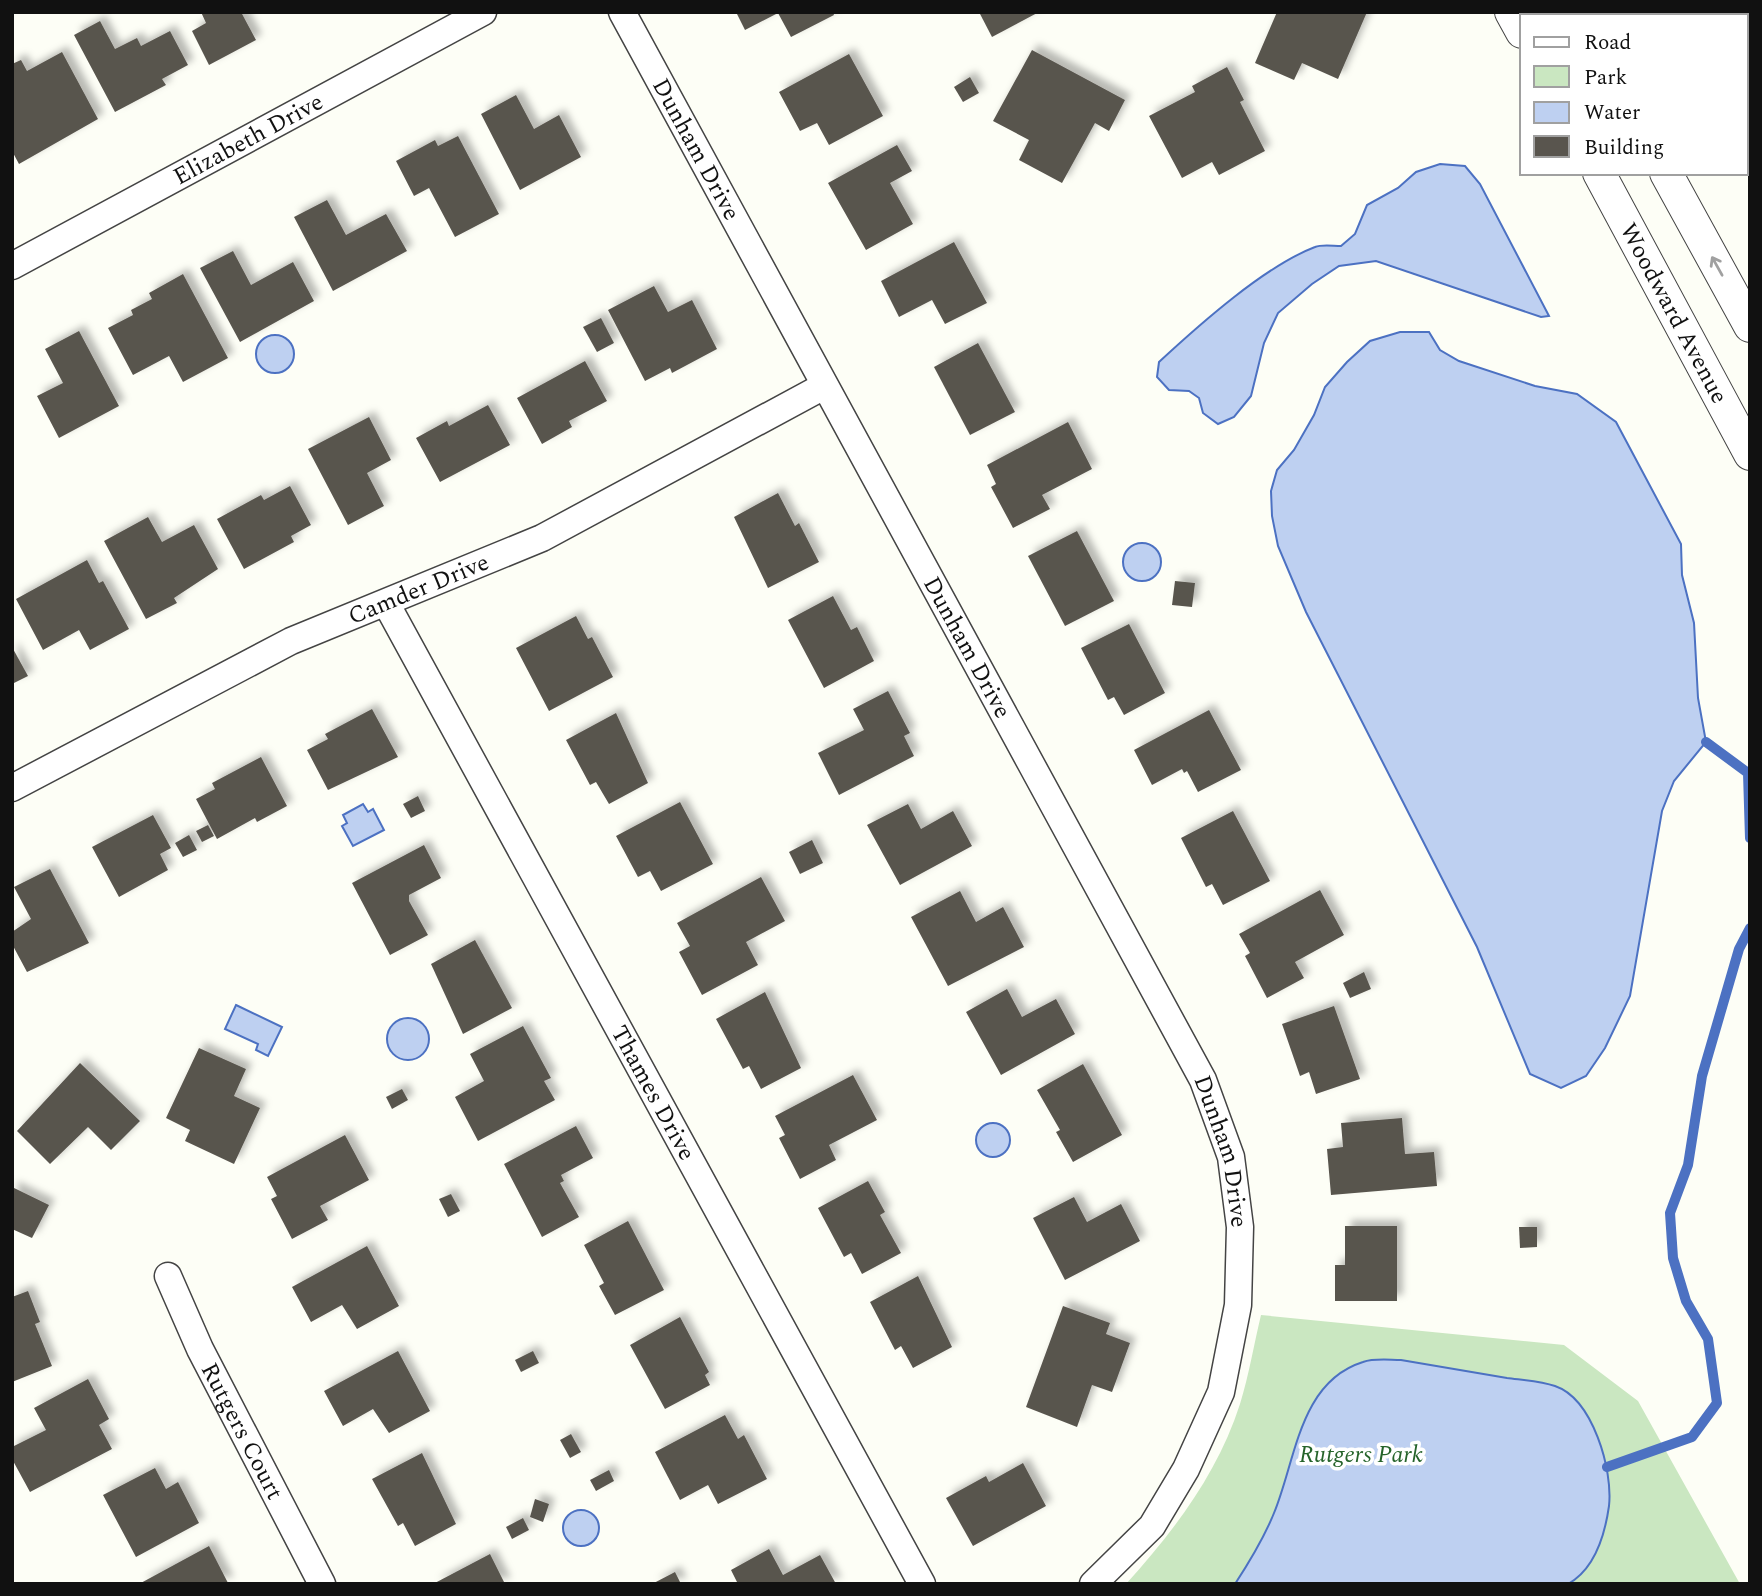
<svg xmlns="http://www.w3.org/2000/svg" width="1762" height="1596" font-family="Spectral,serif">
<defs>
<filter id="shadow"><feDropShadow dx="6" dy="-6" stdDeviation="3.5" flood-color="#0004"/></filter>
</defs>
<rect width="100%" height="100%" fill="#fdfef6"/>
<path fill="#cae7c1" d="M1261 1315 1564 1345 1638 1401 1740 1584H1126C1174 1531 1218 1473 1240 1404 1249 1375 1254 1344 1261 1315Z"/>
<g fill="#bed0f1" stroke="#4c71c2" stroke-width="2">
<path d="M1440 164 1465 166 1480 184 1549 316 1541 317 1376 261 1339 266 1312 284 1278 313 1264 343 1251 396 1234 417 1218 424 1203 413 1199 398 1189 391 1169 390 1157 377 1159 362C1199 325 1265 266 1315 247 1322 244 1333 246 1341 246L1355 234 1367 205 1398 188 1416 172Z"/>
<path d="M1400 332H1429L1440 350 1459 361 1535 386 1577 394 1616 422 1681 544 1682 575 1694 623 1698 698 1706 742 1674 781 1662 811 1630 996 1605 1048 1586 1076 1561 1088 1530 1074 1477 947 1306 612 1278 546 1272 516 1271 491 1277 470 1294 450 1314 415 1325 387 1347 362 1370 341Z"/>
<circle cx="275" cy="354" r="19"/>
<circle cx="1142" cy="562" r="19"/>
<path d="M363 804 368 812 373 809 384 830 353 846 342 826 347 823 343 815Z"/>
<path d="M236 1005 282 1027 268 1056 256 1050 258 1044 225 1029Z"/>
<circle cx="408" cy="1039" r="21"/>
<circle cx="993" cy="1140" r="17"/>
<path d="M1401 1360C1436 1366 1472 1372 1507 1378 1522 1380 1540 1381 1555 1386 1593 1399 1613 1470 1609 1506 1605 1534 1595 1569 1568 1584H1235C1250 1561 1264 1538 1274 1513 1296 1460 1299 1382 1363 1362 1374 1358 1389 1360 1401 1360Z"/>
<circle cx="581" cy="1528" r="18"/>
</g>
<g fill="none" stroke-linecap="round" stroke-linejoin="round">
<g stroke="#4c71c2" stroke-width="10">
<path d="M1706 742 1748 773 1750 838"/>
<path d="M1607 1467 1692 1437 1717 1403 1708 1339 1686 1301 1673 1258 1670 1213 1688 1165 1702 1076 1739 949 1750 928"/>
</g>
</g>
<g fill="#59554e" filter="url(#shadow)">
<path d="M201 12H241L256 40 209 65 192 31 206 23Z"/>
<path d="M736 12H833L834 15 791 37 778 13 745 30Z"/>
<path d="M979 12H1039L992 37Z"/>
<path d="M1277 12H1367L1338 79 1302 63 1294 80 1255 63Z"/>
<path d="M100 21 115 49 137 38 141 46 170 31 188 65 162 79 166 85 115 112 74 35Z"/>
<path d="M1032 50 1125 100 1109 131 1095 123 1062 183 1019 160 1029 140 993 121Z"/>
<path d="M62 52 98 119 19 164 12 151V64L21 60 27 71Z"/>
<path d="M849 54 883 116 829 145 817 123 800 131 779 92Z"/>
<path d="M1227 67 1244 100 1240 102 1265 151 1219 175 1212 162 1182 178 1149 116 1195 92 1192 86Z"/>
<path d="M970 77 979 93 963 102 954 87Z"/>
<path d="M516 95 534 129 559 115 581 157 520 190 481 114Z"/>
<path d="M458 136 499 214 455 237 429 188 414 196 396 161 435 140 438 146Z"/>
<path d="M897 145 912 171 890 183 913 224 866 250 828 183Z"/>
<path d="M327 200 346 235 386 214 407 251 333 291 294 217Z"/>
<path d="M954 242 987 303 945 324 932 300 899 317 881 281Z"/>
<path d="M233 251 251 285 293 262 314 301 240 342 200 268Z"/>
<path d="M183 274 228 358 183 382 169 356 133 375 108 328 133 315 131 310 152 299 149 293Z"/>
<path d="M654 286 668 312 692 300 717 349 672 373 670 368 645 381 608 310Z"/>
<path d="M601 318 614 343 597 352 583 327Z"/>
<path d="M79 331 119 406 59 438 37 396 63 383 45 349Z"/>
<path d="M978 343 1015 412 970 435 934 367Z"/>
<path d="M585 361 607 401 569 421 572 427 542 444 517 398Z"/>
<path d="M488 405 510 445 440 482 416 438 447 421 449 426Z"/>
<path d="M369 417 391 460 367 473 384 506 348 525 308 449Z"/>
<path d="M1068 422 1092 469 1042 495 1050 509 1013 528 991 487 996 484 987 465Z"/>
<path d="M290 486 311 525 291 536 294 542 244 569 217 519 261 495 264 500Z"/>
<path d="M778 493 795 526 799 523 819 562 768 588 734 517Z"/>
<path d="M148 517 162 542 194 525 218 569 174 598 177 603 146 619 104 541Z"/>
<path d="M1077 531 1114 601 1065 626 1028 556Z"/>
<path d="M87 560 99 583 103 581 129 629 90 650 79 630 43 650 16 599Z"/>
<path d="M1175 581 1195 583 1192 607 1172 605Z"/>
<path d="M833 596 851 630 857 627 874 661 824 688 788 620Z"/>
<path d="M576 616 588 639 592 637 613 677 549 711 516 648Z"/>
<path d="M1129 624 1165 693 1124 715 1114 697 1108 700 1081 648Z"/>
<path d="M12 647 28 676 12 684Z"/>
<path d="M888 691 910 733 904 736 914 756 839 795 818 753 864 730 853 709Z"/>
<path d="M372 709 398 757 328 790 307 750 328 739 325 734Z"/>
<path d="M1209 710 1241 770 1198 792 1187 771 1184 773 1182 769 1152 785 1134 750Z"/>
<path d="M616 713 648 783 609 804 596 782 590 785 566 740Z"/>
<path d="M261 757 287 806 257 822 255 818 217 839 196 799 215 789 212 783Z"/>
<path d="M418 796 425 811 411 818 403 804Z"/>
<path d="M680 802 713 864 661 891 650 871 638 877 616 836Z"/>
<path d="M908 804 921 829 953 811 972 846 900 885 867 825Z"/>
<path d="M1233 811 1270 881 1223 905 1212 884 1206 887 1181 838Z"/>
<path d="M153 815 171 848 160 854 168 870 119 897 92 847Z"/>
<path d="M208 825 214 836 202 842 196 831Z"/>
<path d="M189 835 197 850 183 857 175 843Z"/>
<path d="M812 840 823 863 800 874 789 852Z"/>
<path d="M424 845 441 878 409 895V901L428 935 390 955 352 883Z"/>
<path d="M50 869 89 943 27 972 12 944V932L31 919 14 887Z"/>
<path d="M761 877 785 921 746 942 758 965 702 995 679 952 690 946 677 923Z"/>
<path d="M1320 890 1344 935 1295 962 1304 978 1267 998 1245 956 1250 953 1239 934Z"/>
<path d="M960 891 976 922 1003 907 1024 947 948 986 911 917Z"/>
<path d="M475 940 512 1008 463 1034 431 964Z"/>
<path d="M1364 972 1371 989 1350 998 1343 983Z"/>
<path d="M1007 989 1022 1017 1056 999 1075 1034 1001 1075 966 1012Z"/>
<path d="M765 992 801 1068 761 1089 749 1066 743 1069 716 1019Z"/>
<path d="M1334 1006 1360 1079 1316 1094 1309 1072 1300 1076 1282 1024Z"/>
<path d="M523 1026 551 1078 544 1081 555 1100 478 1141 455 1097 484 1081 470 1054Z"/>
<path d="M199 1048 246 1069 234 1096 260 1108 234 1164 185 1141 190 1130 166 1118Z"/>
<path d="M80 1063 140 1121 111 1150 88 1127 50 1164 17 1131Z"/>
<path d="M1083 1064 1122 1135 1073 1162 1056 1132 1060 1130 1037 1090Z"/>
<path d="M853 1075 877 1120 829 1145 836 1160 800 1179 779 1138 785 1135 775 1116Z"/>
<path d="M402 1089 408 1100 392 1109 386 1097Z"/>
<path d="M1402 1118 1405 1154 1434 1152 1437 1186 1331 1195 1327 1149 1343 1147 1341 1123Z"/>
<path d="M576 1126 593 1158 561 1175 564 1181 560 1183 579 1217 542 1237 504 1164Z"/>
<path d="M345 1135 369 1180 320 1206 328 1220 292 1239 271 1199 277 1196 267 1177Z"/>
<path d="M868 1181 885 1212 880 1215 901 1253 862 1274 851 1253 844 1257 818 1208Z"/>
<path d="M12 1187 49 1205 32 1238 12 1229Z"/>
<path d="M451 1194 460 1211 448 1217 439 1199Z"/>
<path d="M1074 1197 1087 1222 1121 1204 1140 1241 1065 1280 1033 1218Z"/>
<path d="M628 1221 664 1290 615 1315 599 1286 604 1283 584 1245Z"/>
<path d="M1345 1226H1397V1301H1335V1265H1345Z"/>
<path d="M1519 1227H1537V1247L1520 1248Z"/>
<path d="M367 1246 399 1306 357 1329 342 1305 311 1322 292 1287Z"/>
<path d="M918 1276 952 1347 913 1368 901 1346 895 1350 870 1302Z"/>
<path d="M28 1291 40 1322 35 1324 52 1366 12 1382V1297Z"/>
<path d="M1063 1306 1110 1323 1106 1334 1130 1343 1112 1392 1092 1385 1077 1427 1026 1407Z"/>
<path d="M680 1317 709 1372 705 1375 710 1385 665 1409 630 1345Z"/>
<path d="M398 1351 430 1411 389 1433 373 1409 343 1426 324 1391Z"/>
<path d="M533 1351 539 1363 521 1372 515 1360Z"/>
<path d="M88 1379 109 1419 99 1425 112 1449 30 1492 12 1459V1447L46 1430 34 1408Z"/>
<path d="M725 1415 738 1439 744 1435 767 1479 718 1504 708 1485 680 1500 655 1452Z"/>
<path d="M571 1434 581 1452 570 1458 560 1440Z"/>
<path d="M422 1453 456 1524 415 1546 403 1523 398 1526 372 1479Z"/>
<path d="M1023 1463 1046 1506 973 1546 946 1498 986 1476 989 1482Z"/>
<path d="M155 1468 166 1489 178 1482 199 1523 136 1557 103 1495Z"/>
<path d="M609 1470 614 1481 596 1491 590 1480Z"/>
<path d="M535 1499 549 1504 543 1522 530 1517Z"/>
<path d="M523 1518 529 1530 512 1539 506 1527Z"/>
<path d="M209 1546 228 1583 139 1584Z"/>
<path d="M769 1549 783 1575 820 1555 836 1584H738L731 1570Z"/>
<path d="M490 1554 505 1584H433Z"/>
<path d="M675 1572 681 1584H652Z"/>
</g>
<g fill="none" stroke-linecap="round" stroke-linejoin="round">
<defs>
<g id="minor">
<path id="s1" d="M622 12 1203 1080 1231 1157 1240 1227 1238 1305 1221 1392 1186 1469 1152 1526 1093 1584"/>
<path id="s2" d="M12 266 483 12"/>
<path id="s3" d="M386 603 922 1584"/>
<path id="s4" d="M12 788 291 641 542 538 824 386"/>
<path id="s5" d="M168 1276 200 1349 322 1584"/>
</g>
<g id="tertiary">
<path d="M1511 12 1522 32"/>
<path d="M1579 12 1581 16"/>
<path id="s6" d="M1599 173 1750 454"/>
<path d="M1666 173 1750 326"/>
</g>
</defs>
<use href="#minor" stroke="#444" stroke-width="29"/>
<use href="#tertiary" stroke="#444" stroke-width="34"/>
<use href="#minor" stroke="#fff" stroke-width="26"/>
<use href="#tertiary" stroke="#fff" stroke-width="32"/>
</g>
<defs><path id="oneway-shaft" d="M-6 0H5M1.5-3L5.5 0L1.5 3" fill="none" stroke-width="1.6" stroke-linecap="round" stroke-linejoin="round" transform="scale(1.75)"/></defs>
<use stroke="#a0a0a0" href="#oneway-shaft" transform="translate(1717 266) rotate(-119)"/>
<g text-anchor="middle" stroke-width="7" stroke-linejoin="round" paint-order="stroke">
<g font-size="24" fill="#111" stroke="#fff">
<text dy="8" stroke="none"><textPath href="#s2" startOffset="268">Elizabeth Drive</textPath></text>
<text dy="8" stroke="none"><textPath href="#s1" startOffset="156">Dunham Drive</textPath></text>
<text dy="8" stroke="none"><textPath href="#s6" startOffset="159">Woodward Avenue</textPath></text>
<text dy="8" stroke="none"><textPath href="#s4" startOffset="453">Camder Drive</textPath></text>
<text dy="8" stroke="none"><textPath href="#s1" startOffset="723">Dunham Drive</textPath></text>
<text dy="8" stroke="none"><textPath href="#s3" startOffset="558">Thames Drive</textPath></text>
<text dy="8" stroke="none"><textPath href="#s1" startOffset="1290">Dunham Drive</textPath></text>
<text dy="8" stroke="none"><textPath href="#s5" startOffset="172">Rutgers Court</textPath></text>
</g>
<g font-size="24" font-style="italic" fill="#26642b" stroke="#fff">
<text x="1361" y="1462">Rutgers Park</text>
</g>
</g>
<rect width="1762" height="1596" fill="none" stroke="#111111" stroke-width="28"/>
<rect x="1520" y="14" width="228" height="161" fill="#ffffff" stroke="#a0a0a0" stroke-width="2"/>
<rect x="1534" y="37" width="35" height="10" fill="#ffffff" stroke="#a0a0a0" stroke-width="2"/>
<text x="1584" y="49" font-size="21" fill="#111111">Road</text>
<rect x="1534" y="66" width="35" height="21" fill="#cae7c1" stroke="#a0a0a0" stroke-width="2"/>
<text x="1584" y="84" font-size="21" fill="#111111">Park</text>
<rect x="1534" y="102" width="35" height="21" fill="#bed0f1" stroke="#a0a0a0" stroke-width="2"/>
<text x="1584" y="119" font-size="21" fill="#111111">Water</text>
<rect x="1534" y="136" width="35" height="21" fill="#59554e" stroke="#a0a0a0" stroke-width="2"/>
<text x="1584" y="154" font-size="21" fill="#111111">Building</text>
</svg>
